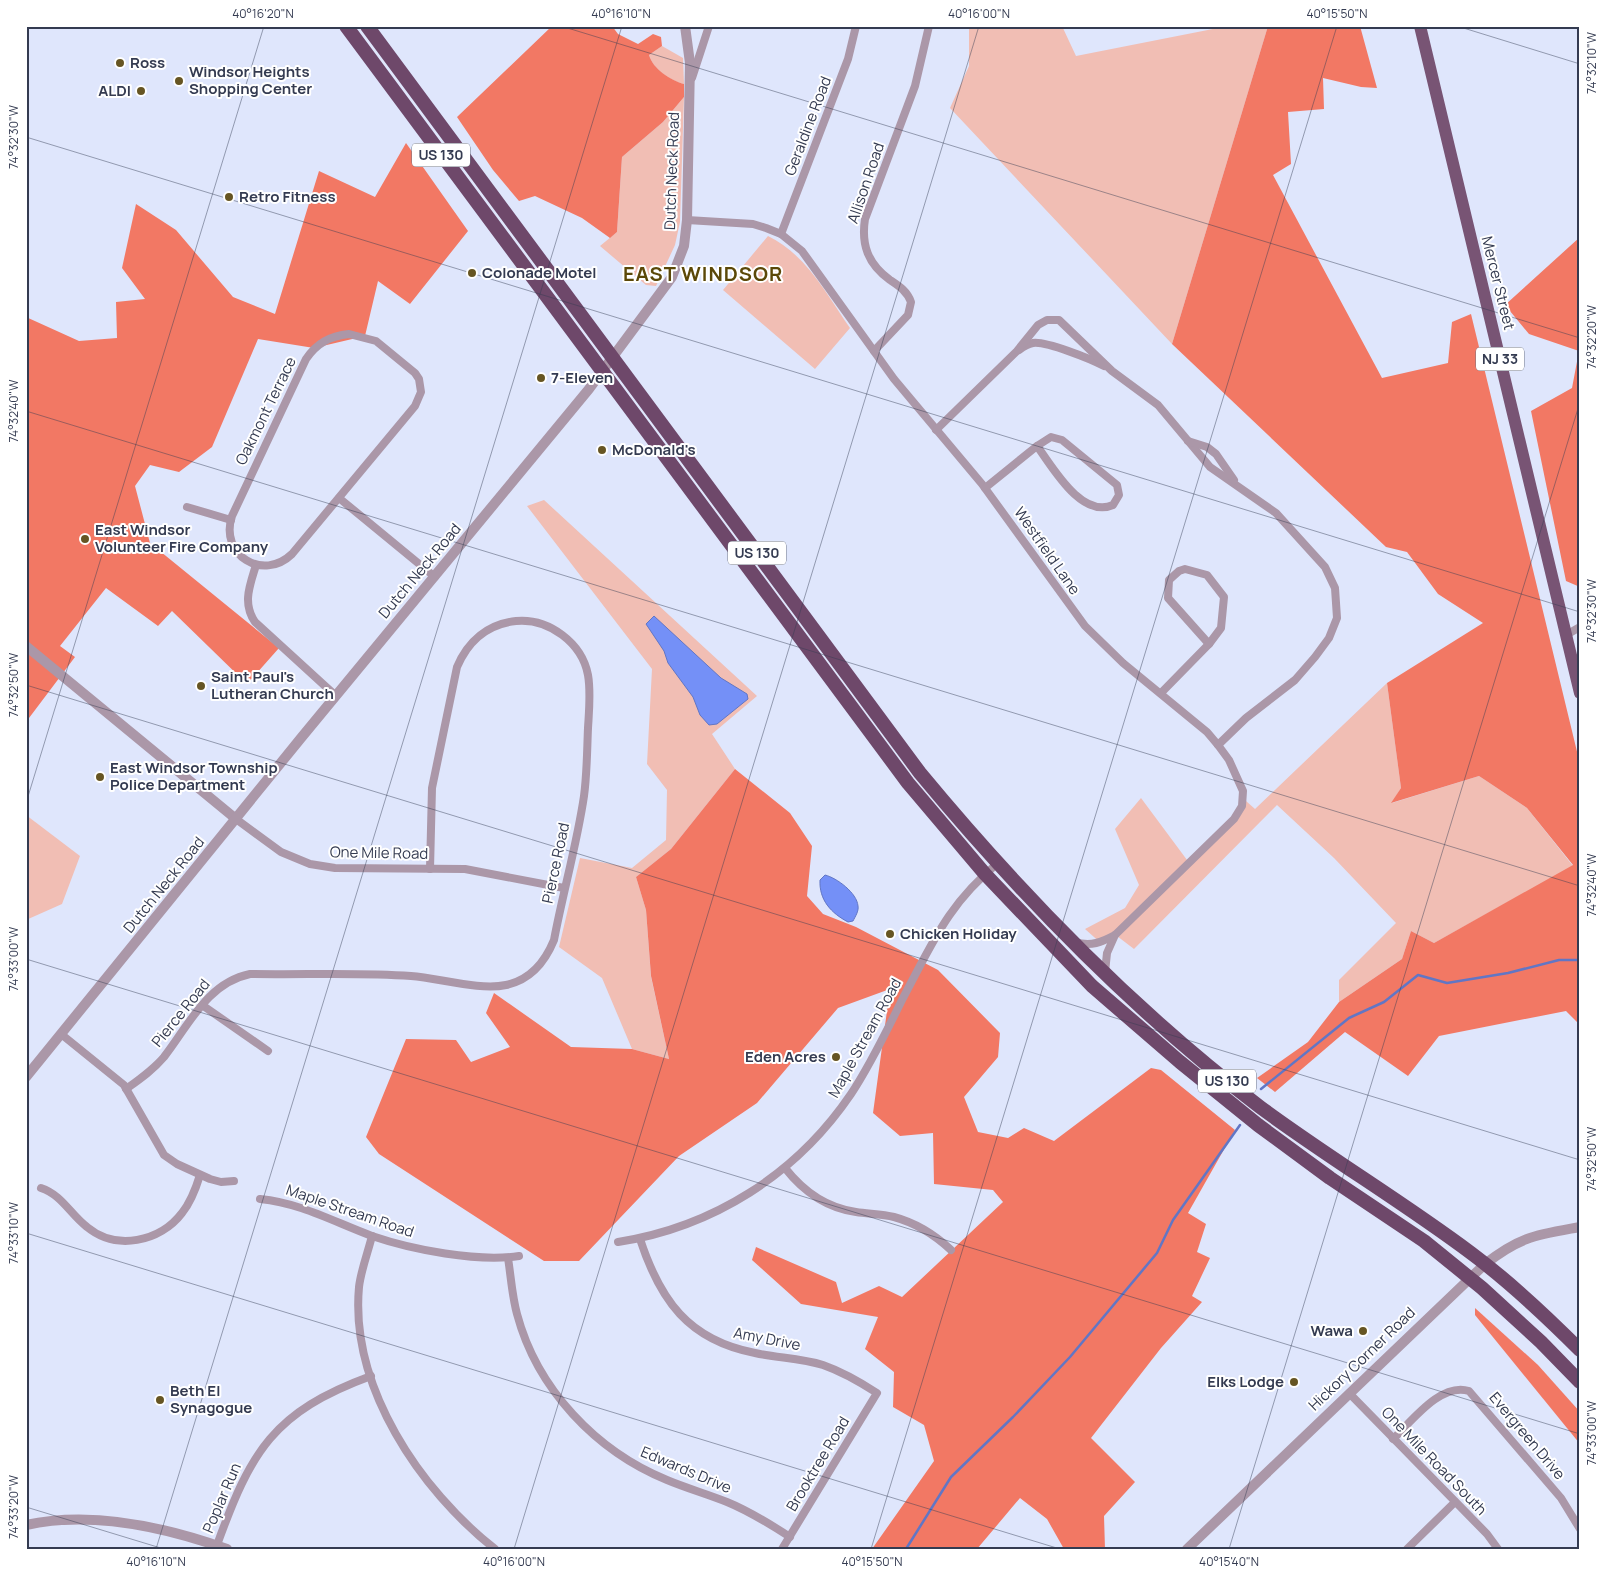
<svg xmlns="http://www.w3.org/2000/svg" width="1606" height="1575" font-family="Manrope,sans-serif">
<rect width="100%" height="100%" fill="#dfe6fc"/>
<g fill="#f1beb4">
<path d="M969 26H1062L1076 56 1228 26H1268L1172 344 950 108 969 66Z"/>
<path d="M662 46 683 58 684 84C669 80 653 69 649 55Z"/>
<path d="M684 97 680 222 675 245 656 286 646 285 600 246 617 232 622 157 663 122Z"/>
<path d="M768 236C806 254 827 295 850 328L815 369 723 290Z"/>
<path d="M544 500 757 696 712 734 735 769 671 849 636 877 646 910 651 977 669 1059 632 1049 602 978 559 947 580 858 632 868 666 840 667 790 647 764 652 669 527 506Z"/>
<path d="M1387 683 1401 788 1392 803 1479 776 1527 808 1573 866 1434 943 1411 931 1402 959 1339 1002V980L1396 923 1334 858 1277 805 1134 949 1117 936 1103 945 1085 929 1125 908 1139 885 1115 829 1141 798 1190 864 1246 801 1255 809Z"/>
<path d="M26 815 80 856 62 904 26 920Z"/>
</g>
<g fill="#f27864">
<path d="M552 26H612L618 34 638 44 653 34 661 37 662 46 649 55C653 69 670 80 684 84V97L663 122 622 157 617 232 610 238 582 218 535 196 519 201 493 170 457 117Z"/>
<path d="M1268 26H1360L1377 88 1361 87 1323 78 1324 109 1288 112 1291 164 1273 175 1382 378 1448 363 1452 322 1471 314 1580 764V1025L1566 1011 1439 1036 1408 1076 1345 1032 1275 1092 1257 1078 1308 1042 1339 1002 1402 959 1411 931 1434 943 1573 865 1527 808 1479 776 1391 803 1401 788 1387 683 1483 623 1438 594 1407 552 1386 547 1172 344Z"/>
<path d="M406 143 468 231 410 304 378 281 365 336 314 348 258 339 212 447 179 472 150 465 135 486 150 543 279 648 247 684 172 611 158 626 106 588 60 646 75 657 26 722V317L79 341 117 338 116 302 145 299 122 268 136 204 176 230 233 297 275 314 319 171 375 197Z"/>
<path d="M1580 237V587L1566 581 1531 411 1572 388 1579 351 1529 334 1505 305Z"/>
<path d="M735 769 790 813 812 846 807 896 823 914 856 927 938 970 1000 1033 998 1057 964 1097 978 1132 1008 1138 1024 1128 1054 1141 1151 1068 1161 1070 1235 1130 1188 1213 1206 1224 1197 1252 1210 1258 1192 1296 1202 1302 1161 1348 1091 1438 1135 1482 1104 1516 1105 1549H1064L1047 1519 1020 1498 977 1549H872L934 1461 924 1425 893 1407 894 1372 865 1349 878 1317 801 1304 752 1260 756 1247 836 1282 842 1303 879 1286 902 1297 1003 1202 993 1190 934 1184 933 1133 900 1136 873 1113 890 989 838 1008 757 1103 679 1156 579 1261H544L379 1154 366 1137 406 1039 456 1040 471 1062 510 1047 486 1013 494 993 571 1047 632 1049 669 1059 651 976 646 910 636 877 671 849Z"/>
<path d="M1475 1308 1538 1365 1580 1412V1444L1475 1315Z"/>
</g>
<g fill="#7490f7" stroke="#6176c5">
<path d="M654 616 721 678 747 694 748 699 717 724 709 725 700 715 693 697 668 663 664 651 646 624Z"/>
<path d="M825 875C837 878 857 893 858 906 859 911 855 917 853 921L848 922C831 913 819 900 820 880Z"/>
</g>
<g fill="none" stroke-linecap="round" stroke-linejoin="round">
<g stroke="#6176c5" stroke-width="2.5">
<path d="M1261 1089 1349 1018 1384 1002 1418 975 1447 983 1508 973 1559 960H1580"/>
<path d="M906 1549 951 1477 1013 1417 1070 1357 1157 1253 1173 1220 1240 1125"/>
</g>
<g stroke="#ab97a8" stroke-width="8">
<path d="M692 78 709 26"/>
<path d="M687 220 753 224 766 228 781 234 802 251 894 379 982 484 1085 626 1123 663 1207 732 1218 745 1229 760 1243 791 1242 806 1234 819 1115 935C1102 942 1091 947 1075 942"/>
<path d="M781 234 848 59 856 26"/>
<path d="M349 334 376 341 415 373 419 379 421 392 415 406 292 554C263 582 219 555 232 516L306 359C317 343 330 336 349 334Z"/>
<path d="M1019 350C1023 347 1027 344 1033 343 1046 341 1091 359 1104 366"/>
<path d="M874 351 908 315 911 302C907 291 899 286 890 280 868 264 861 245 865 219L915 86 929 26"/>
<path d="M936 430 1017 351 1038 325 1047 320H1059L1112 371 1158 405 1210 467 1276 513 1325 567 1335 588 1337 618 1329 638 1315 657 1295 680 1246 718 1218 745"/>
<path d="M1051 437 1062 440 1117 485 1119 495 1113 505C1081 519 1052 466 1037 446Z"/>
<path d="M1188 441 1207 447 1216 454 1234 480"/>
<path d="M985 488 1037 446"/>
<path d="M339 498 435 577"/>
<path d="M187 507 231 520"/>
<path d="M256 565C250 585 242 603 255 622L336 696"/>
<path d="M1185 569 1207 575 1224 597 1221 628 1209 644 1168 598 1169 580 1179 571Z"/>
<path d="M1566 635 1580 627"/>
<path d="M1161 693 1209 644"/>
<path d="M236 819 281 852 310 864 335 868 465 869 564 888"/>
<path d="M1105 972 1107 953 1115 935"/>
<path d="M202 1005 268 1051"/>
<path d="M61 1034 124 1085 164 1155 177 1164 210 1179 221 1182 234 1181"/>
<path d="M126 1089C140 1079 153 1070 164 1057 189 1025 207 983 250 974 303 975 358 972 411 976 439 978 480 991 506 985 530 980 545 962 554 940 563 892 577 844 584 796 587 774 587 751 588 728 589 711 591 692 588 675 582 643 549 618 516 621 488 624 468 641 457 667L432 788 430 869"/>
<path d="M785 1168C803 1191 827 1208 856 1212 869 1214 882 1214 894 1217 916 1223 934 1234 951 1250"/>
<path d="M41 1188C62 1195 70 1214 87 1227 116 1251 160 1242 182 1213 191 1202 196 1188 200 1175"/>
<path d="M260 1199C301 1203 334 1222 372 1236 413 1250 477 1262 519 1256"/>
<path d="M372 1236C368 1252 361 1270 359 1287 350 1387 420 1490 495 1549"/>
<path d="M640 1239C660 1300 688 1340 755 1353 778 1358 801 1358 823 1365 843 1372 860 1382 877 1393L782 1549"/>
<path d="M618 1242C713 1227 796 1175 851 1094 871 1064 887 1030 903 998 933 942 948 904 998 863"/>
<path d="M508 1258C511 1277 512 1296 517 1314 537 1389 596 1451 667 1480 686 1488 707 1494 727 1502 749 1511 770 1524 790 1537"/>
<path d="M1349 1393 1487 1534 1498 1549"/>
<path d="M1393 1439C1412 1421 1441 1382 1469 1391L1561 1498 1580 1529"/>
<path d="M217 1545C251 1451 273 1412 371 1376"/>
<path d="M1407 1549 1455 1502"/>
</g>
<g stroke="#ab97a8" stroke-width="10">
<path d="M26 646 236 819"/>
<path d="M26 1077 301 738 589 389 672 277 684 246 687 220 690 63 685 26"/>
<path d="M26 1525C92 1510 165 1527 227 1549"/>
<path d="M1187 1549 1485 1264C1521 1236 1536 1235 1580 1227"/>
</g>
<path stroke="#785474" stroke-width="12" d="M1420 26 1580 693"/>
<g stroke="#6e486a" stroke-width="14">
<path d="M346 26 908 783 985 874 1092 986 1180 1062 1258 1125 1330 1178 1424 1241 1482 1288 1541 1342 1580 1382"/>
<path d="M367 26 920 773C1021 895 1134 1011 1260 1107 1329 1158 1403 1202 1471 1253 1510 1282 1546 1316 1580 1350"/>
</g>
</g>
<path fill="none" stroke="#343b51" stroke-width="1" stroke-opacity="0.45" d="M561 26 1580 338M1457 26 1580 64M26 137 1580 612M26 411 1580 886M26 685 1580 1160M26 803 264 26M26 959 1580 1434M26 1233 1060 1549M26 1507 164 1549M156 1549 622 26M514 1549 979 26M871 1549 1337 26M1229 1549 1580 402"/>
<g fill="#665523" stroke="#fff" stroke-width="2">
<circle cx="120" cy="63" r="5"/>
<circle cx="179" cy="81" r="5"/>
<circle cx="141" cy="91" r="5"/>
<circle cx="229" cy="197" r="5"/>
<circle cx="472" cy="273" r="5"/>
<circle cx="541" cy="378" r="5"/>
<circle cx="602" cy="450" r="5"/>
<circle cx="85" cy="539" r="5"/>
<circle cx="201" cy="686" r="5"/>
<circle cx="100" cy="777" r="5"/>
<circle cx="890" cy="934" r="5"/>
<circle cx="836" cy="1057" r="5"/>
<circle cx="1363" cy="1331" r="5"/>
<circle cx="1294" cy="1382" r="5"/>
<circle cx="160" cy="1400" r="5"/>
</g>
<g text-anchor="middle" stroke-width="4" stroke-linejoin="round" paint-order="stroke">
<g fill="#fff" stroke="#717685" stroke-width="1">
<rect x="412" y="143.5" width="58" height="23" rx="4"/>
<rect x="1476" y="347.5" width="48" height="23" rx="4"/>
<rect x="728" y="541.5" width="58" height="23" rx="4"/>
<rect x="1198" y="1069.5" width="58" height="23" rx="4"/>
</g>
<g font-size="14" font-weight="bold" fill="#343b51">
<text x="441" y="160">US 130</text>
<text x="1500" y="364">NJ 33</text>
<text x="757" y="558">US 130</text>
<text x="1227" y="1086">US 130</text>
</g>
<g font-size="15" font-weight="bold" fill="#343b51" stroke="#fff" text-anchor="start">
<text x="130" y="68">Ross</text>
<text x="189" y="77">Windsor Heights<tspan x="189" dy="17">Shopping Center</tspan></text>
<text x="131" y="96" text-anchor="end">ALDI</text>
<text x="239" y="202">Retro Fitness</text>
<text x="482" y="278">Colonade Motel</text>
<text x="551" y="383">7-Eleven</text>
<text x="612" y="455">McDonald's</text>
<text x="95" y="535">East Windsor<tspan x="95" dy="17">Volunteer Fire Company</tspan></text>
<text x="211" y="682">Saint Paul's<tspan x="211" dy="17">Lutheran Church</tspan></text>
<text x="110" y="773">East Windsor Township<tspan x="110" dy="17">Police Department</tspan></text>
<text x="900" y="939">Chicken Holiday</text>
<text x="826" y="1062" text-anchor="end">Eden Acres</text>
<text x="1353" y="1336" text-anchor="end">Wawa</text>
<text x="1284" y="1387" text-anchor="end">Elks Lodge</text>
<text x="170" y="1396">Beth El<tspan x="170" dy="17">Synagogue</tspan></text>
</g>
<g font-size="15" fill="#343b51" stroke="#fff">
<text transform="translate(808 126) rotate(-69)" y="5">Geraldine Road</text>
<text transform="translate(672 171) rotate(-88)" y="5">Dutch Neck Road</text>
<text transform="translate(866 183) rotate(-71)" y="5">Allison Road</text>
<text transform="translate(1498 283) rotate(76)" y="5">Mercer Street</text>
<text transform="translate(266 411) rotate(-64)" y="5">Oakmont Terrace</text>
<text transform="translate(1047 551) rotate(55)" y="5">Westfield Lane</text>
<text transform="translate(420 571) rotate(-50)" y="5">Dutch Neck Road</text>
<text transform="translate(379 853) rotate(1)" y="5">One Mile Road</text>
<text transform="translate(556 863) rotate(-78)" y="5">Pierce Road</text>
<text transform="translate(164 885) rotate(-51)" y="5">Dutch Neck Road</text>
<text transform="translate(181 1013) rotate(-51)" y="5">Pierce Road</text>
<text transform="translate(865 1038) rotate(-61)" y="5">Maple Stream Road</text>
<text transform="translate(350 1211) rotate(19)" y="5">Maple Stream Road</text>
<text transform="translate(767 1339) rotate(11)" y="5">Amy Drive</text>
<text transform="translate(1362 1359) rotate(-44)" y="5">Hickory Corner Road</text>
<text transform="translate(1527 1436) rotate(50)" y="5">Evergreen Drive</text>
<text transform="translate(1434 1461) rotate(46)" y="5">One Mile Road South</text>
<text transform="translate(818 1464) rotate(-59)" y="5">Brooktree Road</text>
<text transform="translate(686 1470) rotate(23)" y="5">Edwards Drive</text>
<text transform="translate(222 1498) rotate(-67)" y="5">Poplar Run</text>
</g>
<g font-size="20" font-weight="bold" letter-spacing="1" fill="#5b4808" stroke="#fff">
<text x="703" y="281">EAST WINDSOR</text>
</g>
</g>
<rect width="1606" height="1575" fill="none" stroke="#ffffff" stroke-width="55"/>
<rect x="28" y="28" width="1550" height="1520" fill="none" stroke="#343b51" stroke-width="2"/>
<g font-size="12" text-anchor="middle" fill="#343b51">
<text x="263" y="18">40°16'20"N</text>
<text x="621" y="18">40°16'10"N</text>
<text x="979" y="18">40°16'00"N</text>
<text x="1337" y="18">40°15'50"N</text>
<text transform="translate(1592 63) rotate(-90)" y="4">74°32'10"W</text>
<text transform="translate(14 137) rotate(-90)" y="4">74°32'30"W</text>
<text transform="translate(1592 337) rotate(-90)" y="4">74°32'20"W</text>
<text transform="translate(14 411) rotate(-90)" y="4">74°32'40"W</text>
<text transform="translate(1592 611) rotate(-90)" y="4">74°32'30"W</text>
<text transform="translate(14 685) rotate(-90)" y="4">74°32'50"W</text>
<text transform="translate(1592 885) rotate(-90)" y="4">74°32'40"W</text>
<text transform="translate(14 959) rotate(-90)" y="4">74°33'00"W</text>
<text transform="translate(1592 1159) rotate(-90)" y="4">74°32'50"W</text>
<text transform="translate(14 1233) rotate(-90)" y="4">74°33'10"W</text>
<text transform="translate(1592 1433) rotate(-90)" y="4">74°33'00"W</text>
<text transform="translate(14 1507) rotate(-90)" y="4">74°33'20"W</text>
<text x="156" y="1566">40°16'10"N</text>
<text x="514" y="1566">40°16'00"N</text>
<text x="872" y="1566">40°15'50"N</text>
<text x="1229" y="1566">40°15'40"N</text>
</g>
</svg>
